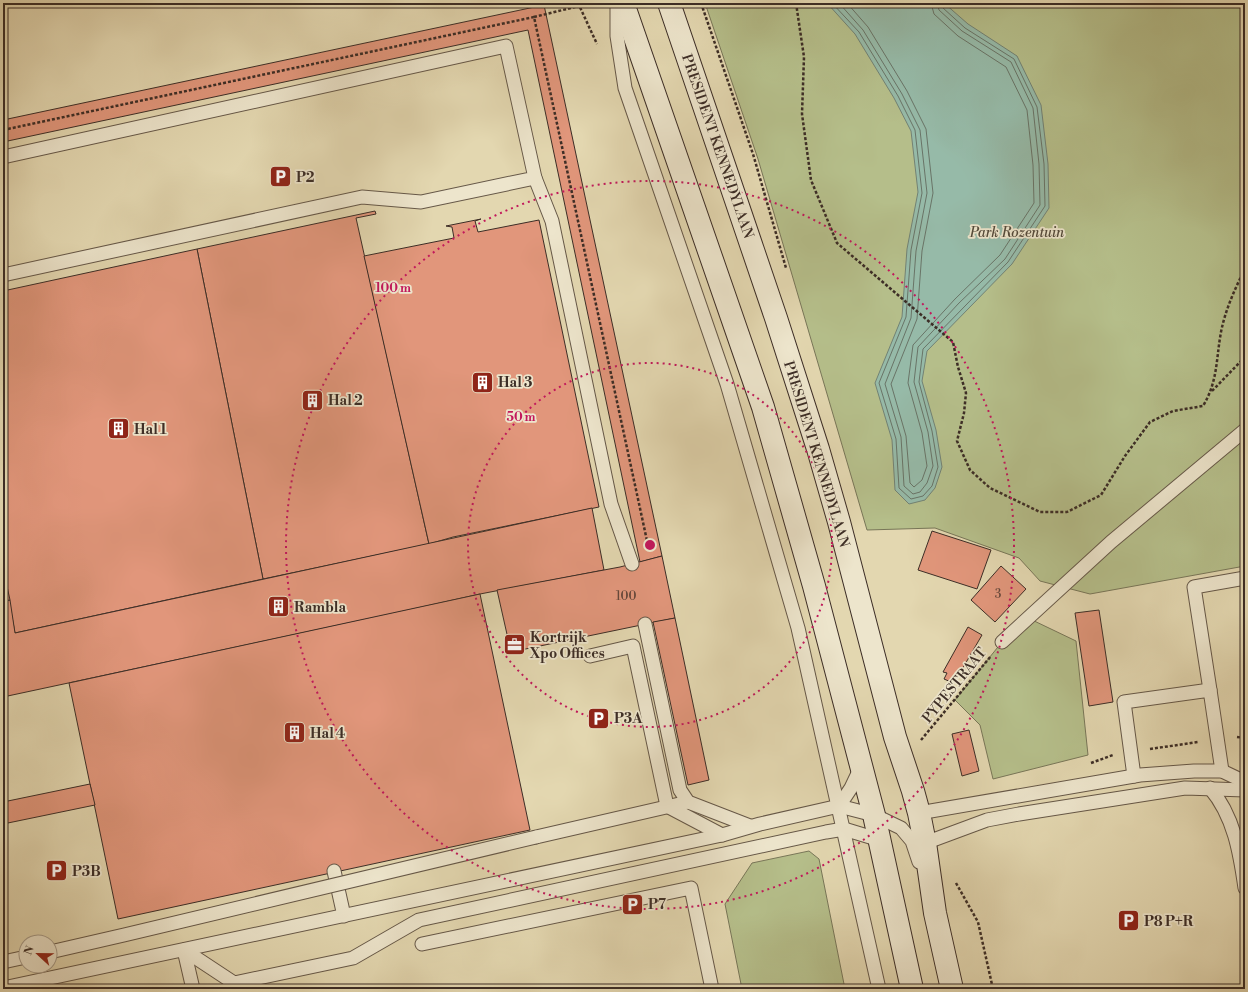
<svg xmlns="http://www.w3.org/2000/svg" width="1248" height="992" font-family="'Libre Bodoni',serif">
<rect width="100%" height="100%" fill="#e3d7b0"/>
<filter id="stains"><feTurbulence type="fractalNoise" baseFrequency=".005" numOctaves="4"/><feColorMatrix values="0 0 0 0 .2 0 0 0 0 .09 0 0 0 0 .02 0 0 0 .5 -.17"/></filter>
<radialGradient id="worn" r=".72"><stop offset=".6" stop-color="#630" stop-opacity="0"/><stop offset="1" stop-color="#630" stop-opacity=".3"/></radialGradient>
<g fill="#b5be8a" stroke="#787658">
<path d="M705 3H1245V566L1090 594 1040 581 1019 558 935 528 867 530 758 159Z"/>
<path d="M1028 618 1076 641 1088 755 993 779 980 725 955 700 1002 642Z"/>
<path d="M809 851 819 859 845 989H742L725 904 752 863Z"/>
</g>
<path fill="#96baa8" stroke="#728274" d="M827 3H944L968 24 1017 56 1041 105 1048 164 1049 208 1012 264 927 351 922 381 936 430 942 467 935 488 925 500 909 504 895 490 892 440 875 383 902 317 907 249 918 192 911 131 894 98 855 34Z"/>
<g fill="none" stroke-linecap="round" stroke-linejoin="round">
<g stroke="#697467" stroke-width="1">
<path d="M832 3 859 32 898 96 915 130 922 193 911 250 906 317 879 383 896 439 899 488 911 499 923 496 932 486 938 467 932 431 919 382 923 349 1008 262 1045 206 1044 164 1037 107 1014 59 965 28 943 8 942 3"/>
<path d="M839 3 863 30 902 94 920 130 927 193 916 251 911 318 885 384 901 437 904 486 913 494 920 492 927 483 933 466 928 432 914 382 918 347 959 303 1005 259 1040 205 1039 164 1033 108 1011 62 962 31 939 10 937 3"/>
<path d="M847 3 868 27 907 91 926 129 933 193 922 251 917 319 891 384 906 436 910 483 914 487 922 480 927 466 922 433 908 383 913 345 955 299 1000 255 1034 203 1033 165 1027 110 1006 67 958 36 934 14 931 3"/>
</g>
</g>
<g fill="#e1967b" stroke="#3c2d26">
<path d="M544 5 662 556 640 562 528 30 3 142V120Z"/>
<path d="M375 211 376 214 356 218 429 544 263 579 197 249Z"/>
<path d="M481 219 475 221 478 232 539 220 599 507 453 537 429 544 364 256 454 238 452 227 446 226Z"/>
<path d="M197 249 263 579 15 633 3 568V291Z"/>
<path d="M592 508 604 570 480 594 395 613 3 697V601L10 600 15 633Z"/>
<path d="M932 531 991 550 977 589 918 570Z"/>
<path d="M662 556 675 618 511 652 497 590 620 567Z"/>
<path d="M1001 566 1026 589 995 622 971 600Z"/>
<path d="M3 568 10 600 3 601Z"/>
<path d="M480 594 530 830 118 919 69 683Z"/>
<path d="M1099 610 1113 702 1089 706 1075 613Z"/>
<path d="M675 618 709 780 688 785 653 622Z"/>
<path d="M968 627 982 635 957 678 955 677 951 682 944 679 947 673 943 672Z"/>
<path d="M969 730 979 771 962 776 952 734Z"/>
<path d="M90 784 95 805 3 824V802Z"/>
</g>
<g fill="none" stroke-linecap="round" stroke-linejoin="round">
<defs>
<g id="lane">
<path d="M617 3V36L625 88 727 384 798 628 879 989"/>
<path d="M3 157 506 46 535 178 421 202 362 197 3 275"/>
<path d="M535 178 552 221 611 504 632 564"/>
<path d="M645 624 680 790 688 802 750 826"/>
<path d="M1002 642 1111 542 1245 430"/>
<path d="M590 656 633 646 667 806"/>
<path d="M1210 690 1194 587 1245 578"/>
<path d="M1134 776 1124 702 1210 690 1222 771"/>
<path d="M1210 788C1234 816 1240 853 1245 888"/>
<path d="M667 806 722 835"/>
<path d="M839 806 851 788 861 767"/>
<path d="M919 813 1140 775 1194 771H1222L1245 782"/>
<path d="M536 837 688 802"/>
<path d="M925 843 987 820 1019 814 1185 788 1245 790"/>
<path d="M334 871 344 916"/>
<path d="M422 944 691 888 712 989"/>
<path d="M184 950 234 983 353 958 419 920 826 832 844 829 880 840"/>
<path d="M184 950 193 989"/>
<path d="M3 962 26 957"/>
<path d="M3 988 722 835 760 824 839 806 874 815 901 828 912 841 919 862"/>
</g>
<g id="secondary">
<path d="M623 3 763 407 814 586 874 815 912 989"/>
<path d="M669 3 776 318 818 449 839 522 895 737 913 791 919 813 925 843 935 913 952 989"/>
</g>
</defs>
<use href="#lane" stroke="#665848" stroke-width="15"/>
<use href="#secondary" stroke="#3c2d26" stroke-width="24"/>
<g stroke="#3c2d26" stroke-width="2.5" stroke-dasharray="3 2" stroke-linecap="butt">
<path d="M578 3 597 44"/>
<path d="M701 3 753 154 786 268"/>
<path d="M796 3 804 57 802 114 811 180 837 243 953 342 958 367 966 393 964 413 957 441 970 470 990 488 1040 512H1067L1101 495 1125 456 1150 422 1173 411 1203 406C1218 381 1216 359 1221 332 1225 311 1235 288 1245 269"/>
<path d="M534 17 579 6"/>
<path d="M3 130 534 17 649 550"/>
<path d="M1212 391 1245 357"/>
<path d="M1237 737 1245 738"/>
<path d="M921 740 991 656"/>
<path d="M1150 749 1198 742"/>
<path d="M1091 763 1113 755"/>
<path d="M956 883 978 922 993 989"/>
</g>
<use href="#lane" stroke="#ede5cc" stroke-width="13"/>
<use href="#secondary" stroke="#ede5cc" stroke-width="22"/>
<defs>
<path id="lane-bridge" d="M50 952 124 935 536 837"/>
</defs>
<use href="#lane-bridge" stroke="#665848" stroke-width="15" stroke-linecap="butt"/>
<use href="#lane-bridge" stroke="#ede5cc" stroke-width="13"/>
</g>
<g fill="none" stroke="#c2185b" stroke-width="2" stroke-dasharray="2 4">
<circle cx="650" cy="545" r="182"/>
<circle cx="650" cy="545" r="364"/>
</g>
<defs>
<symbol id="parking-square" viewBox="-11 -11 22 22"><rect x="-9" y="-9" width="18" height="18" rx="4" fill="#8f2418" stroke="#ede5cc"/><path d="M-3.5-5.5H1a3.5 3.5 0 0 1 0 7H-1V5.5H-3.5ZM-1-3.4V-.6H.8a1.4 1.4 0 0 0 0-2.8Z" fill="#fff"/></symbol>
<symbol id="building-square" viewBox="-11 -11 22 22"><rect x="-9" y="-9" width="18" height="18" rx="4" fill="#8f2418" stroke="#ede5cc"/><path d="M-4-6H4V6H1V3H-1V6H-4ZM-2.5-4.3h1.7v1.8h-1.7ZM.8-4.3h1.7v1.8H.8ZM-2.5-1h1.7V.8h-1.7ZM.8-1h1.7V.8H.8Z" fill="#fff"/></symbol>
<symbol id="office-square" viewBox="-11 -11 22 22"><rect x="-9" y="-9" width="18" height="18" rx="4" fill="#8f2418" stroke="#ede5cc"/><path d="M-6-3h4V-5.5h4V-3h4V5H-6ZM-1-4.5V-3h2v-1.5ZM-6 0V1H6V0Z" fill="#fff"/></symbol>
</defs>
<g fill-rule="evenodd">
<use href="#parking-square" x="268" y="164" width="25" height="25"/>
<use href="#building-square" x="470" y="370" width="25" height="25"/>
<use href="#building-square" x="300" y="388" width="25" height="25"/>
<use href="#building-square" x="106" y="416" width="25" height="25"/>
<use href="#building-square" x="266" y="594" width="25" height="25"/>
<use href="#office-square" x="502" y="632" width="25" height="25"/>
<use href="#parking-square" x="586" y="706" width="25" height="25"/>
<use href="#building-square" x="282" y="720" width="25" height="25"/>
<use href="#parking-square" x="44" y="858" width="25" height="25"/>
<use href="#parking-square" x="620" y="892" width="25" height="25"/>
<use href="#parking-square" x="1116" y="908" width="25" height="25"/>
</g>
<g text-anchor="middle" stroke-width="3.5" stroke-linejoin="round" paint-order="stroke">
<g font-size="12" fill="#65473b">
<text x="998" y="598">3</text>
<text x="626" y="600">100</text>
</g>
<g font-size="14" fill="#3c2d26" stroke="#ede5cc">
<text transform="translate(718 146) rotate(71)" y="5">PRESIDENT KENNEDYLAAN</text>
<text transform="translate(817 454) rotate(73)" y="5">PRESIDENT KENNEDYLAAN</text>
<text transform="translate(954 685) rotate(-51)" y="5">PYPESTRAAT</text>
</g>
<g font-size="14" font-weight="bold" fill="#3c2d26" stroke="#ede5cc" text-anchor="start">
<text x="296" y="182">P2</text>
<text x="498" y="387">Hal 3</text>
<text x="328" y="405">Hal 2</text>
<text x="134" y="434">Hal 1</text>
<text x="294" y="612">Rambla</text>
<text x="530" y="642">Kortrijk<tspan x="530" dy="16">Xpo Offices</tspan></text>
<text x="614" y="723">P3A</text>
<text x="310" y="738">Hal 4</text>
<text x="72" y="876">P3B</text>
<text x="648" y="909">P7</text>
<text x="1144" y="926">P8 P+R</text>
</g>
<g font-size="14" font-style="italic" fill="#544a3a" stroke="#ede5cc">
<text x="1017" y="237">Park Rozentuin</text>
</g>
</g>
<circle cx="650" cy="545" r="6" fill="#c2185b" stroke="#ede5cc" stroke-width="2"/>
<g font-size="12" text-anchor="middle" font-weight="bold" fill="#c2185b" stroke="#ede5cc" stroke-width="3.5" stroke-linejoin="round" paint-order="stroke">
<text x="393" y="292">100 m</text>
<text x="521" y="421">50 m</text>
</g>
<rect width="1248" height="992" fill="none" stroke="#e3d7b0" stroke-width="16"/>
<rect x="4" y="4" width="1240" height="984" fill="none" stroke="#3c2d26" stroke-width="2"/>
<rect x="8" y="8" width="1232" height="976" fill="none" stroke="#3c2d26"/>
<g transform="translate(38 954) rotate(292)"><circle r="19" fill="#ede5cc" stroke="#a69b8a"/>
<path d="M0-3L7 15L0 10L-7 15Z" fill="#8f2418"/>
<text y="-6" font-size="11" font-weight="bold" text-anchor="middle" fill="#3c2d26">N</text>
</g>
<rect width="100%" height="100%" filter="url(#stains)"/>
<rect width="100%" height="100%" fill="url(#worn)"/>
</svg>
